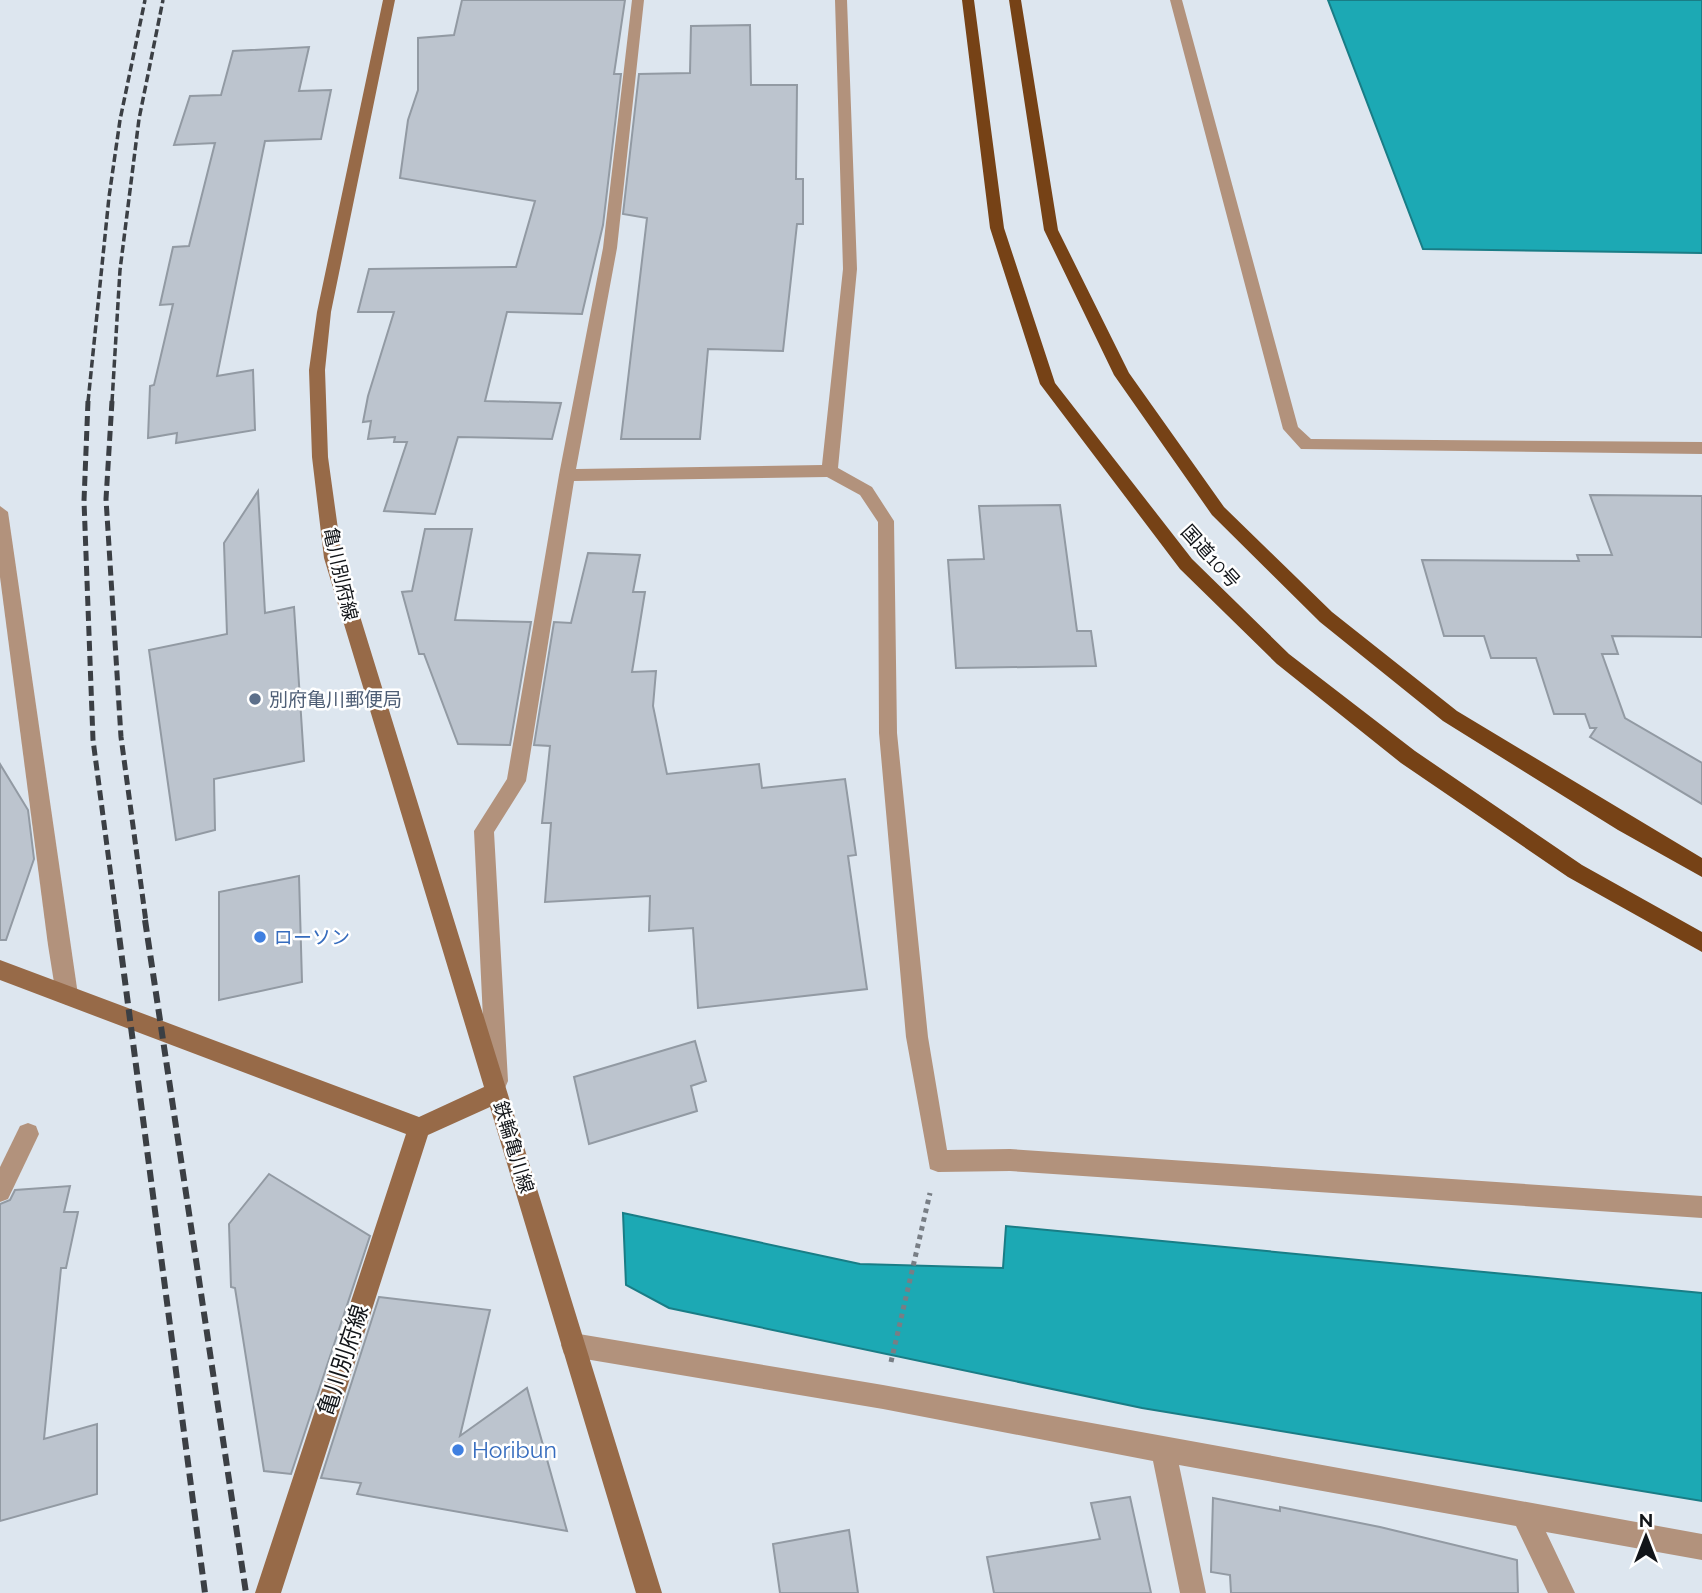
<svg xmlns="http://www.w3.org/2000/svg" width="1702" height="1593" font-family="Raleway,'Noto Sans JP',sans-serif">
<rect width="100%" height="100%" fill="#dde6ef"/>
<g fill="#1ca9b4" stroke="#197d86" stroke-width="2">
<path d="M1328 0H1702V253L1423 249Z"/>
<path d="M623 1213 860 1264 1003 1268 1006 1226 1702 1293V1501L1142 1408 669 1308 626 1285Z"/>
</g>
<g fill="#bcc4ce" stroke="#929aa3" stroke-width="2">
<path d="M462 0H625L614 74H621L603 225 582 314 507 312 485 401 561 403 552 439 458 437 435 514 384 511 407 442H394L395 437 368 439 371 421 363 422 368 396 394 312H358L369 269 516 267 535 201 400 178 408 120 418 90V38L454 35Z"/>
<path d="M750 25 751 85H797L796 179H803V224H797L783 351 708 349 700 439H621L647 218 623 214 639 74 690 73 691 26Z"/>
<path d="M309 47 299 91 331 90 321 139 265 141 217 376 253 370 255 430 176 443 177 433 148 438 150 386 154 385 173 304 160 305 173 247 189 246 215 143 174 145 190 96 221 95 233 51Z"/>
<path d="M258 491 265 613 294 607 304 761 214 779 215 830 176 840 149 650 227 634 224 543Z"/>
<path d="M1590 495 1702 496V637L1612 636 1618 654H1602L1625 718 1702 763V804L1590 737 1596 728H1590L1585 714H1554L1536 658H1491L1484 636H1444L1422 560 1579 561 1577 555H1612Z"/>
<path d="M1060 505 1077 631H1091L1096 666 956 668 948 560 984 559 979 506Z"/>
<path d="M425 529H472L455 620 531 622 510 745 458 744 424 654H419L402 592 412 591Z"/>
<path d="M588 553 640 555 633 592H645L632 672 656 671 653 706 667 774 759 764 762 788 845 779 856 855 848 856 867 989 698 1008 693 928 649 931 650 896 545 902 551 823H542L550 746 534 745 554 622 571 623Z"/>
<path d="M0 764 28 810 34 859 6 940H0Z"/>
<path d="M299 876 302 982 219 1000V892Z"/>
<path d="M695 1041 706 1081 691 1086 697 1111 589 1144 574 1077Z"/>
<path d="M269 1174 370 1236 291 1474 264 1471 235 1288 231 1287 229 1224Z"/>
<path d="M70 1186 64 1212H78L66 1268H61L44 1439 97 1424V1494L0 1521V1204L10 1200 15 1190Z"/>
<path d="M379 1297 490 1310 460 1436 527 1388 567 1531 357 1494 361 1483 321 1478Z"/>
<path d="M1130 1497 1151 1593H994L987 1557 1100 1539 1091 1503Z"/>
<path d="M1213 1498 1280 1511V1507L1380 1527 1517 1560 1518 1593H1231L1230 1575 1211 1572Z"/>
<path d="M849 1530 858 1593H780L773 1544Z"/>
</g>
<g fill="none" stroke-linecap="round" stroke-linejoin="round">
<path stroke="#787e85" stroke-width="5" stroke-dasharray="4.5 4.5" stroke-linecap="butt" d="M891 1362 930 1193"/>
<g fill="#b2927c" fill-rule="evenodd">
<path d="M632 0H644L617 248 576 469 822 465 843 269 835 0H847L857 269 838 468 872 487 894 521 897 733 928 1037 947 1150 1010 1149 1702 1196V1218L1010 1171 938 1172 930 1169 906 1037 879 733 878 522 860 495 827 477 574 481 526 781 494 832 508 1081 505 1088 497 1091 489 1088 486 1081 474 831 507 779 559 475 603 248Z"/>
<path d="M0 506 8 512 78 995 74 1002 67 1005 60 1002 56 995 48 945 0 577Z"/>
<path d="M28 1123 36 1126 39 1134 8 1199 0 1202V1167L20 1126Z"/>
<path d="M573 1333 883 1385 1702 1534V1560L1546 1532 1575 1593H1548L1516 1526 1179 1465 1206 1593H1180L1153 1461 883 1409 573 1357 564 1354 561 1345 564 1336Z"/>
</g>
<path fill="#b2927c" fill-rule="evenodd" d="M1170 0H1182L1298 427 1311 439 1702 442V454L1301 449 1283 429Z"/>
<path fill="#976a48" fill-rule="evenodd" d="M383 0H395L331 312 325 370 328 457 342 558 662 1593H636L490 1107 428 1135 281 1593H255L406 1134 0 980V960L419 1117 484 1087 324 558 312 457 309 370 317 312Z"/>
<g fill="#764216" fill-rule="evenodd">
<path d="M962 0H974L1004 228 1055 383 1192 559 1289 654 1415 751 1582 865 1702 932V952L1568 877 1401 763 1277 664 1180 569 1040 384 990 228Z"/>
<path d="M1009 0H1021L1058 230 1129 373 1224 507 1332 612 1457 711 1702 858V877L1618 830 1443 721 1320 622 1212 515 1114 375 1044 230Z"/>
</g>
<g stroke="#3b3f44" stroke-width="3.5" stroke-dasharray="8 3.5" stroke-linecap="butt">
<path d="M88 402 109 197 120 120 145 0"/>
<path d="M112 402 120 270 139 119 163 0"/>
</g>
<g stroke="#3b3f44" stroke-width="5" stroke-dasharray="10 5" stroke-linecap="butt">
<path d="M88 401 84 501 93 740 117 922"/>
<path d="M112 401 106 499 121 737 146 922"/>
</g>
<g stroke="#3b3f44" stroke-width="6" stroke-dasharray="12 6" stroke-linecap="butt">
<path d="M117 920 205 1593"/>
<path d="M145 920 246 1593"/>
</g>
</g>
<circle fill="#5c6f8a" stroke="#fff" stroke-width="2.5" cx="255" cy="699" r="7"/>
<g fill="#3f7fe0" stroke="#fff" stroke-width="2.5">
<circle cx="260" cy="937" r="7"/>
<circle cx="458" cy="1450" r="7"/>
</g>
<g text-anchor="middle" stroke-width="5" stroke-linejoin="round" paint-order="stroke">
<g font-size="19" fill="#121519" stroke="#fff">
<text transform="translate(1211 556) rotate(48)" y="7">国道10号</text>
<text transform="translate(341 574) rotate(77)" y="7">亀川別府線</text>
<text transform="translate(514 1147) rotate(73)" y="7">鉄輪亀川線</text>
</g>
<g font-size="19" fill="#4e5e75" stroke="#fff" text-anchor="start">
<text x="269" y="706">別府亀川郵便局</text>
</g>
<g font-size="19" fill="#366cbe" stroke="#fff" text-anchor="start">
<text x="274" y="944">ローソン</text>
</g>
<g font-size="23" fill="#121519" stroke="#fff">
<text transform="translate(343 1360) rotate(-72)" y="8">亀川別府線</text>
</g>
<g font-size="23" fill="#366cbe" stroke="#fff" text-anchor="start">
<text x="472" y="1458">Horibun</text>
</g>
</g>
<g transform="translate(1646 1537)" stroke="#ffffff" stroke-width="5" paint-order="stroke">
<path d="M0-5L12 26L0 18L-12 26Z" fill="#121519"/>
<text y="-10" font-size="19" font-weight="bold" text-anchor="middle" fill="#121519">N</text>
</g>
</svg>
